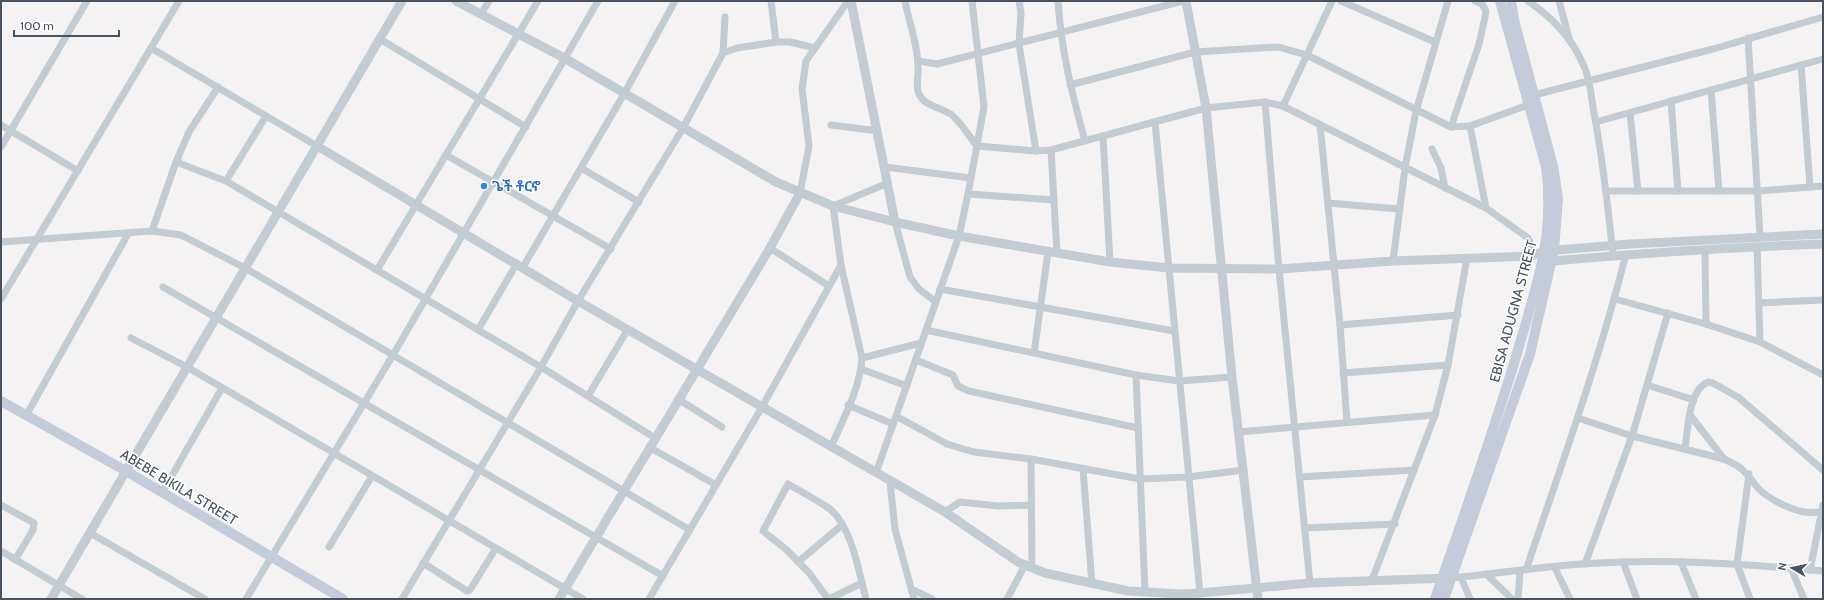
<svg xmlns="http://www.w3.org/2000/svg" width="1824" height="600" font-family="Cabin,'Noto Sans Ethiopic',sans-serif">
<rect width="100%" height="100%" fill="#f4f2f2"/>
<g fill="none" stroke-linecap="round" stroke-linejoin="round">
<g stroke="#c3cbd3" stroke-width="7">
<path d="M771 1 776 42"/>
<path d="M905 1C909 23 918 44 918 67 919 76 915 86 919 94 925 107 942 107 952 115 962 124 969 136 977 146L1036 151 1051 150 1206 108 1265 102 1283 106 1486 208 1528 238 1531 244V256"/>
<path d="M1019 1 1021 13 1019 44 1036 151"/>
<path d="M1058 1C1061 49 1072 94 1085 141"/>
<path d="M1341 1 1435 42"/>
<path d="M1528 1C1550 16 1571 37 1582 62 1590 77 1591 96 1594 113 1603 160 1608 207 1613 255"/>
<path d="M1559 1 1569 38"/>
<path d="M481 14 489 1"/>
<path d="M1748 38 1760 236"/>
<path d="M380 39 526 127"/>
<path d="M151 48 317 146"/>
<path d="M723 53 725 17"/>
<path d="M918 61 937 64 1183 1"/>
<path d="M1801 65 1810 187"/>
<path d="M1070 85 1195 52 1278 47 1307 55 1451 127 1470 126 1528 105"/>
<path d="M1711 90 1719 191"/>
<path d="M1530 96 1713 49 1823 17"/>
<path d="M1671 101 1678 191"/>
<path d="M1265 102 1279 269 1310 583"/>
<path d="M1283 106 1332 1"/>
<path d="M1630 113 1638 191"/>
<path d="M1155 122 1200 593"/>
<path d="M1596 122 1823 59"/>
<path d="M1 125 78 171"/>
<path d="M831 125 878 131"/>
<path d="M1320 125 1340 325 1347 422"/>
<path d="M1470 126 1486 208"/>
<path d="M1451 127 1479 44 1485 17 1486 11 1482 4 1475 1"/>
<path d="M1103 136 1110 262"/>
<path d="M1 147 87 1"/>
<path d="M1432 149 1441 168 1445 188"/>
<path d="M1051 150 1057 253"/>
<path d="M446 155 611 249"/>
<path d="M176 162 226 181 541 367 655 438"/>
<path d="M885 167 971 178"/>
<path d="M581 168 639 202"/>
<path d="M226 181 266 116"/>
<path d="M1606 191H1758L1823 186"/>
<path d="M800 193 809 146 802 89 806 61 848 1"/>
<path d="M968 194 1054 200"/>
<path d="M1328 203 1399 209"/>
<path d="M895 222 910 277 919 289 936 302"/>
<path d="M152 231 176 162 189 132 218 87"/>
<path d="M1 242 152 231 181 235 245 268 690 530"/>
<path d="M1757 246 1760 342"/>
<path d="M770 248 829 286"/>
<path d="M1705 250 1706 324"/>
<path d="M1393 261 1405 168 1416 111 1448 1"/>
<path d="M523 267 624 94 675 1"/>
<path d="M377 270 538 1"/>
<path d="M163 287 663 576"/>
<path d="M940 289 1174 331"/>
<path d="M1 299 179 1"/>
<path d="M1615 299 1706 324 1760 342 1823 375"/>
<path d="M1759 303 1823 300"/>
<path d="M1340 325 1458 315"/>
<path d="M478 330 517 263"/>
<path d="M926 330 1136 375 1179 381 1232 377"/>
<path d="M131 338 187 367 583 599"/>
<path d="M1034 353 1048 252"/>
<path d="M862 358 921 343"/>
<path d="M916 360 953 375 958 386 969 391 1138 428"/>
<path d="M861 369 907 386"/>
<path d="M1343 373 1448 365"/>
<path d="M1136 375 1145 592"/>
<path d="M1647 385 1694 400"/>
<path d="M588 396 628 329"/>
<path d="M678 399 722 427"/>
<path d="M848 405 893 424"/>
<path d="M27 414 128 234"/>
<path d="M1690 415 1724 459"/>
<path d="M896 416 947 444 960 448 974 452 1031 459 1140 479 1188 477 1244 470"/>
<path d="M1578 418 1632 436 1724 459C1744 468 1744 471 1757 487 1768 499 1789 509 1804 512 1810 513 1817 512 1823 512"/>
<path d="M1239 432 1435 415"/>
<path d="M649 447 716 485"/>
<path d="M831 447C843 419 860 389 862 358L841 265"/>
<path d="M1685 449C1688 430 1688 390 1708 382L1713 383 1738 397 1823 470"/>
<path d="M1031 459 1032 568"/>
<path d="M1083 469 1092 584"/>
<path d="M876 473 959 236 968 194 984 107 972 1"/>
<path d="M1749 474 1737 564 1750 599"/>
<path d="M1300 477 1414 470"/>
<path d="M890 482 895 529 914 599"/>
<path d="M162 493 222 388"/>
<path d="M1 505 34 523 33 530 15 560"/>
<path d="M945 512 960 502 998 506 1031 505"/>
<path d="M1305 528 1395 524"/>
<path d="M90 533 205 599"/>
<path d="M329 547 372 476"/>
<path d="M1 551 82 599"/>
<path d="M798 562 842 525"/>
<path d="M1623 562 1637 599"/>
<path d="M1681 562 1696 599"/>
<path d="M423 563 467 591 470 590 496 548"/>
<path d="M1585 564 1632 436 1668 313"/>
<path d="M1555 568 1570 599"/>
<path d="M1791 568 1804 599"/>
<path d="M1526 570C1561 466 1599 361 1626 254"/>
<path d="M1810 570 1823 505"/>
<path d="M1486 574 1512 599"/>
<path d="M1461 577 1470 599"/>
<path d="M1452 578C1509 572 1566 563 1624 562 1690 560 1757 565 1823 571"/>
<path d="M1372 580 1435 415 1448 365 1467 258"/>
<path d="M911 589 932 599"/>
<path d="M246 599 393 355 598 1"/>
<path d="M402 599 541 367 578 301 683 128 723 53 737 48 776 42H790L815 48"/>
<path d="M649 599 762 407 841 265 833 206 888 183"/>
<path d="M828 599 810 574 787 550 763 531 788 484C802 492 817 500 830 509 852 527 859 573 866 599"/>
<path d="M829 599 862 583"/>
<path d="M1007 599 1025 565"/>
<path d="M1518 599 1520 571"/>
</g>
<g stroke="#c3cbd3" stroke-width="9">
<path d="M456 1 566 59 776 182 833 206 895 222 959 236 1110 262 1169 268 1279 269 1393 261 1531 256 1545 251 1630 244 1823 234"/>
<path d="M851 1 895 222"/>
<path d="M1186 1 1206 108 1232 377 1258 599"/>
<path d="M317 146 578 301 945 512 1018 562 1045 573 1128 591 1180 594 1200 593 1310 583 1448 578"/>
<path d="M1546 260 1553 261C1643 253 1733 247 1823 244"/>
<path d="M51 599 402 1"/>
<path d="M559 599 770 248 800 193"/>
</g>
<g stroke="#c3ccd8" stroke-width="10">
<path d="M1 401 126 471 343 599"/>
<path d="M1435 599C1464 514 1495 429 1520 343 1538 281 1555 233 1546 167L1500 1"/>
<path d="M1444 599 1530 354 1554 250 1558 198 1553 166 1514 20 1511 1"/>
</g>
</g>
<circle fill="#3f7fe0" stroke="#fff" stroke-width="1.5" cx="484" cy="186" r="4"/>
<g text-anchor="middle" stroke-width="3" stroke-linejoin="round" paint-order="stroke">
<g font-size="14" font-weight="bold" fill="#366cbe" stroke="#fff" text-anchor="start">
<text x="492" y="191">ጌች ቶርኖ</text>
</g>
<g font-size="14" fill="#49535f" stroke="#fff">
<text transform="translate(1513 311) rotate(-75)" y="5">EBISA ADUGNA STREET</text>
<text transform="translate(179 487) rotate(31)" y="5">ABEBE BIKILA STREET</text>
</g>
</g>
<rect width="1824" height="600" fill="none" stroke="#49535f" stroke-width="4"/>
<g transform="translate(1792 568) rotate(279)" stroke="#ffffff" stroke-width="3" paint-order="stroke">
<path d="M0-3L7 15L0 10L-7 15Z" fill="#49535f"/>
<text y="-6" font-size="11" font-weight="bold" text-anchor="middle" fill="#49535f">N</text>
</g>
<path d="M14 30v6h105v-6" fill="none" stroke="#49535f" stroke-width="2"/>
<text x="20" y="30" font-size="12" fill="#49535f" stroke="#ffffff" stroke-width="3" paint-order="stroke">100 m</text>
</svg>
